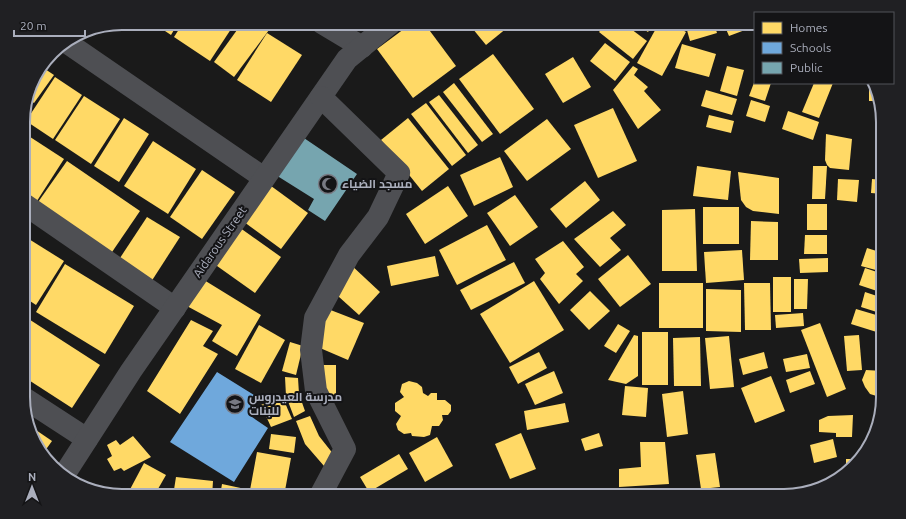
<svg xmlns="http://www.w3.org/2000/svg" width="906" height="519" font-family="Ubuntu,Cairo,sans-serif">
<rect width="100%" height="100%" fill="#1a1a1a"/>
<g fill="#ffd966">
<path d="M153 23H178L171 35Z"/>
<path d="M183 23H235L210 61 174 37Z"/>
<path d="M242 23H260L269 30 234 77 214 62Z"/>
<path d="M412 23H424L456 66 413 98 377 49Z"/>
<path d="M468 23H513L486 45Z"/>
<path d="M607 23H623L647 41 633 59 599 32Z"/>
<path d="M634 23H654L648 32Z"/>
<path d="M659 23H670L686 32 662 76 637 63Z"/>
<path d="M685 23H714L717 33 690 41Z"/>
<path d="M718 23H755V30H745L729 36 726 29 721 31Z"/>
<path d="M267 33 302 55 271 102 237 80Z"/>
<path d="M605 43 630 62 615 81 590 61Z"/>
<path d="M682 44 716 54 709 77 675 68Z"/>
<path d="M493 54 534 109 500 134 459 79Z"/>
<path d="M573 57 591 87 563 103 545 74Z"/>
<path d="M633 66 638 69 634 75 648 87 644 91 661 110 638 129 613 90Z"/>
<path d="M727 66 744 70 737 96 720 91Z"/>
<path d="M42 67 54 75 34 103 27 98 33 78Z"/>
<path d="M55 77 82 95 53 139 26 121Z"/>
<path d="M755 80V83H771L765 101 749 96Z"/>
<path d="M454 83 493 134 482 142 443 92Z"/>
<path d="M814 83H833L819 118 802 112Z"/>
<path d="M869 83H872L878 101H869Z"/>
<path d="M706 90 737 99 732 115 701 106Z"/>
<path d="M439 95 478 145 468 153 429 102Z"/>
<path d="M84 96 120 119 91 164 55 140Z"/>
<path d="M751 100 770 106 765 122 746 116Z"/>
<path d="M426 103 466 155 452 166 411 114Z"/>
<path d="M613 108 637 161 598 178 574 125Z"/>
<path d="M788 111 819 122 813 140 782 129Z"/>
<path d="M709 115 734 121 731 133 706 127Z"/>
<path d="M124 118 149 134 119 182 94 166Z"/>
<path d="M408 118 449 169 422 191 381 140Z"/>
<path d="M547 119 571 149 527 181 504 151Z"/>
<path d="M880 132H883V152H879Z"/>
<path d="M24 133 64 159 35 204 24 197Z"/>
<path d="M826 134 852 139 849 170 830 168 827 165 825 160Z"/>
<path d="M153 141 196 169 168 214 124 186Z"/>
<path d="M500 157 513 187 474 206 460 175Z"/>
<path d="M877 159H883V173H876Z"/>
<path d="M67 161 140 211 110 255 36 205Z"/>
<path d="M697 166 731 171 728 200 693 196Z"/>
<path d="M813 166H827L825 199H812Z"/>
<path d="M202 170 235 192 202 239 170 217Z"/>
<path d="M738 172 779 178V214L753 211 746 207 741 200Z"/>
<path d="M838 179 859 180 857 202 837 200Z"/>
<path d="M872 179 883 180V194L871 193Z"/>
<path d="M585 181 600 200 566 228 550 209Z"/>
<path d="M267 183 308 213 281 249 240 219Z"/>
<path d="M448 186 468 216 425 244 406 214Z"/>
<path d="M515 195 538 227 510 246 487 213Z"/>
<rect x="807" y="204" width="20" height="26"/>
<rect x="703" y="207" width="36" height="37"/>
<path d="M695 209 697 271H662V210Z"/>
<path d="M613 211 626 225 610 238 621 250 600 267 574 239Z"/>
<path d="M147 217 180 237 151 282 118 261Z"/>
<path d="M751 221 778 222V260H750Z"/>
<rect x="875" y="221" width="8" height="22"/>
<path d="M236 225 281 257 255 293 210 261Z"/>
<path d="M487 225 506 260 457 285 439 250Z"/>
<path d="M805 235H827V254H804Z"/>
<path d="M24 236 64 261 36 305 24 297Z"/>
<path d="M563 241 584 267 576 274 583 281 559 304 540 279 545 273 535 259Z"/>
<path d="M867 248 883 253V272L861 266Z"/>
<path d="M742 250 744 280 706 283 704 252Z"/>
<path d="M628 255 651 284 620 307 598 279Z"/>
<path d="M435 256 439 276 391 286 387 266Z"/>
<path d="M828 258V272L800 273 799 259Z"/>
<path d="M514 262 525 283 471 310 460 290Z"/>
<path d="M65 264 134 306 105 354 36 312Z"/>
<path d="M350 264 380 292 359 315 328 287Z"/>
<path d="M865 268 883 274V293L859 285Z"/>
<rect x="773" y="277" width="18" height="35"/>
<path d="M794 279H808L807 309H794Z"/>
<path d="M204 280 261 315 237 356 212 341 222 325 185 305Z"/>
<path d="M534 281 564 330 510 363 480 314Z"/>
<rect x="659" y="283" width="44" height="45"/>
<path d="M744 283H770L771 330H745Z"/>
<path d="M706 289 741 290V332L706 331Z"/>
<path d="M590 291 610 311 589 330 570 310Z"/>
<path d="M865 292 883 298V314L861 307Z"/>
<path d="M328 309 364 323 348 360 313 345Z"/>
<path d="M856 309 883 317V334L851 324Z"/>
<path d="M803 313 804 326 776 328 775 315Z"/>
<path d="M24 316 100 365 72 408 24 377Z"/>
<path d="M191 320 213 331 203 346 218 354 180 414 147 391Z"/>
<path d="M820 323 846 389 827 397 801 330Z"/>
<path d="M618 324 630 331 616 353 604 346Z"/>
<path d="M259 325 285 340 261 383 235 369Z"/>
<rect x="642" y="332" width="26" height="53"/>
<path d="M634 335 638 336V376L626 384 608 380Z"/>
<path d="M859 335 862 370 847 371 844 336Z"/>
<path d="M729 336 734 387 710 389 705 338Z"/>
<path d="M700 337 701 386H674L673 338Z"/>
<path d="M290 342 303 346 296 375 282 371Z"/>
<path d="M539 352 547 368 518 384 509 367Z"/>
<path d="M764 352 768 368 743 375 739 359Z"/>
<path d="M807 354 810 368 786 372 783 359Z"/>
<rect x="311" y="365" width="25" height="37"/>
<path d="M866 370 883 371V398L870 394 865 387 862 380Z"/>
<path d="M554 371 563 393 535 405 525 384Z"/>
<path d="M810 371 815 384 790 393 786 380Z"/>
<path d="M771 376 785 411 755 423 741 388Z"/>
<path d="M285 377 298 378 299 394 305 411 294 417 286 396Z"/>
<path d="M409 381 417 383 422 387 423 393 428 396 431 393H437V400H445L451 405V411L448 415H442L443 420 439 426H432L430 435 424 437 412 436 411 433 404 434 398 430 396 424 401 416 395 411V403L404 397 400 392 402 384Z"/>
<path d="M625 386 648 388 646 417 622 415Z"/>
<path d="M683 391 688 434 667 437 662 394Z"/>
<path d="M282 396 292 419 271 427 261 405Z"/>
<path d="M565 403 569 422 527 430 524 411Z"/>
<path d="M853 415 852 437H836V433L819 432V420L828 416Z"/>
<path d="M310 416 319 436 334 455 324 466 305 444 296 421Z"/>
<path d="M30 426 52 441 42 455 40 452Z"/>
<path d="M521 433 536 469 510 479 495 444Z"/>
<path d="M599 433 603 446 585 451 581 439Z"/>
<path d="M271 434 296 437 294 453 269 449Z"/>
<path d="M133 436 151 457 124 471 121 468 114 471 107 459 112 456 107 445 116 440 120 445Z"/>
<path d="M437 437 453 466 425 482 409 453Z"/>
<path d="M833 439 837 457 814 463 810 445Z"/>
<path d="M640 442H665L669 484 619 487V469L641 467Z"/>
<path d="M257 452 291 458 284 496H220L222 484 250 490Z"/>
<path d="M715 453 720 487 701 489 696 455Z"/>
<path d="M399 454 408 469 369 492 360 477Z"/>
<path d="M846 459H858L846 472Z"/>
<path d="M144 463 166 475 154 496H129L127 495Z"/>
<path d="M176 477 213 481 212 496H173Z"/>
</g>
<path fill="#6fa8dc" d="M217 372 259 398 249 415 268 428 234 482 170 442Z"/>
<path fill="#76a5af" d="M301 136 357 174 325 221 308 210 314 199 271 172Z"/>
<g fill="none" stroke-linecap="round" stroke-linejoin="round">
<g stroke="#4e4f53" stroke-width="22">
<path d="M322 23 362 47"/>
<path d="M66 42 264 178"/>
<path d="M24 204 175 308"/>
<path d="M24 398 87 439"/>
<path d="M64 475 131 371 347 59 391 23"/>
<path d="M320 496 345 449 316 391 311 350 315 318 349 255 378 217 399 173 321 97"/>
</g>
</g>
<defs>
<symbol id="mosque-ring" viewBox="-11 -11 22 22"><circle r="9.5" fill="#141416" stroke="#787a83" stroke-width="1.5"/><path d="M3.5-4.9A6 6 0 1 0 3.5 4.9A5 5 0 1 1 3.5-4.9Z" fill="#787a83"/></symbol>
<symbol id="school-ring" viewBox="-11 -11 22 22"><circle r="9.5" fill="#141416" stroke="#787a83" stroke-width="1.5"/><path d="M0-5L7-2L0 1L-7-2ZM-4 1L0 2.5L4 1V4Q0 6-4 4Z" fill="#787a83"/></symbol>
</defs>
<g fill-rule="evenodd">
<use href="#mosque-ring" x="317" y="173" width="22" height="22"/>
<use href="#school-ring" x="224" y="393" width="22" height="22"/>
</g>
<g text-anchor="middle" stroke-width="4" stroke-linejoin="round" paint-order="stroke">
<g font-size="12" font-weight="bold" fill="#aaaebc" stroke="#141416" text-anchor="start">
<text x="342" y="188">مسجد الضياء</text>
<text x="249" y="401">مدرسة العيدروس<tspan x="249" dy="14">للبنات</tspan></text>
</g>
<g font-size="12" fill="#aaaebc" stroke="#141416">
<text transform="translate(220 242) rotate(-55)" y="4">Aidarous Street</text>
</g>
</g>
<path d="M0 0H906V519H0ZM122 30H784A92 92 0 0 1 876 122V397A92 92 0 0 1 784 489H122A92 92 0 0 1 30 397V122A92 92 0 0 1 122 30Z" fill="#202023" fill-rule="evenodd"/>
<path fill="none" stroke="#aaaebc" stroke-width="2" d="M122 30H784A92 92 0 0 1 876 122V397A92 92 0 0 1 784 489H122A92 92 0 0 1 30 397V122A92 92 0 0 1 122 30Z"/>
<rect x="754" y="12" width="140" height="72" fill="#141416" stroke="#505258"/>
<rect x="762" y="22" width="20" height="12" fill="#ffd966" stroke="#505258"/>
<text x="790" y="32" font-size="12" fill="#aaaebc">Homes</text>
<rect x="762" y="42" width="20" height="12" fill="#6fa8dc" stroke="#505258"/>
<text x="790" y="52" font-size="12" fill="#aaaebc">Schools</text>
<rect x="762" y="62" width="20" height="12" fill="#76a5af" stroke="#505258"/>
<text x="790" y="72" font-size="12" fill="#aaaebc">Public</text>
<g transform="translate(32 487)" stroke="#141416" stroke-width="3" paint-order="stroke">
<path d="M0-3L7 15L0 10L-7 15Z" fill="#aaaebc"/>
<text y="-6" font-size="11" font-weight="bold" text-anchor="middle" fill="#aaaebc">N</text>
</g>
<path d="M14 30v6h71v-6" fill="none" stroke="#aaaebc" stroke-width="2"/>
<text x="20" y="30" font-size="12" fill="#aaaebc" stroke="#141416" stroke-width="3" paint-order="stroke">20 m</text>
</svg>
